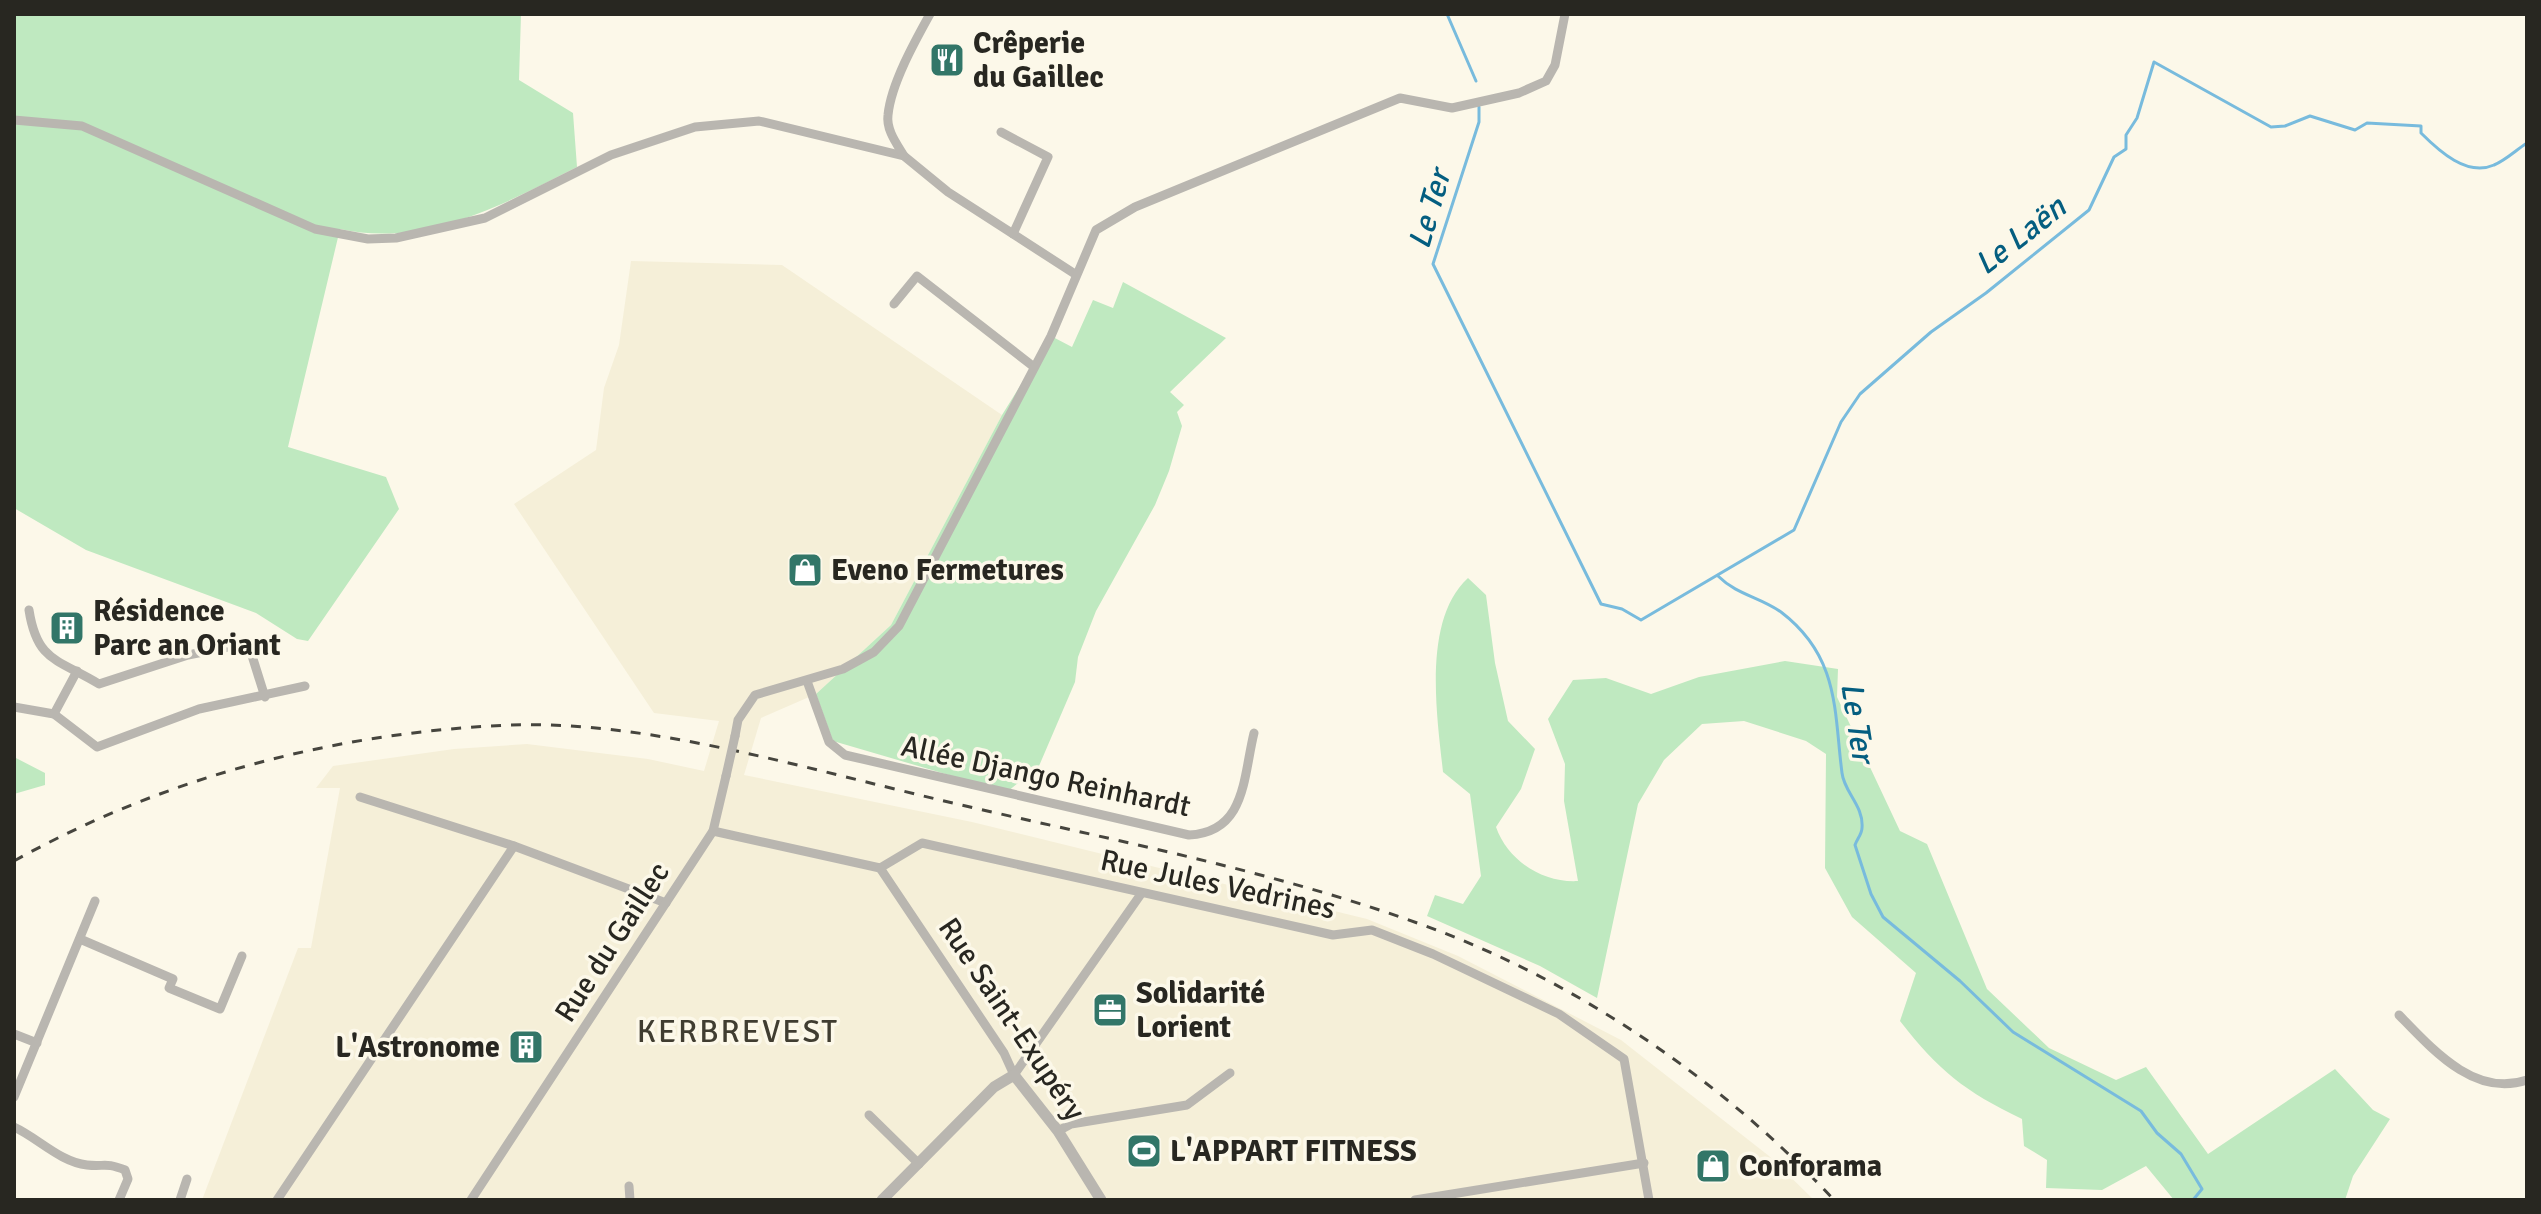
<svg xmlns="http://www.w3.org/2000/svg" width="2541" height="1214" font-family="Signika,sans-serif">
<rect width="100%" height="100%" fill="#fcf8e9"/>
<path fill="#f5efd8" d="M631 261 782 265 1002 415 891 625 816 694 761 718 744 775 972 822 1367 919 1458 956 1621 1040 1769 1156 1814 1200H202L298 948H311L340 788H316L333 766 454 749 527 744 648 759 704 771 719 721 654 713 514 504 596 450 604 388 619 345Z"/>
<g fill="#bfe9c0">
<path d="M14 14H521L519 80 573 113 577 167C504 204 425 248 340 229L288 447 386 477 399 509 308 641 297 639 256 613 86 550 14 508Z"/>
<path d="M1123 282 1226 338 1170 392 1184 405 1177 412 1182 426 1169 471 1155 505 1096 611 1078 657 1075 682 1039 766 1007 792 833 741 816 694 891 625 1002 415 1051 336 1072 347 1093 300 1113 308Z"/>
<path d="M1468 578 1486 595 1495 663 1508 721 1535 749 1521 789 1496 827C1508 861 1543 883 1578 881L1564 801 1565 764 1548 719 1573 680 1606 678 1651 694 1699 677 1785 661 1838 669 1837 697 1900 831 1927 844 1987 989 2049 1048 2116 1080 2146 1067 2208 1154 2335 1069 2373 1110 2390 1119 2353 1176 2345 1200H2174L2146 1166 2102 1190 2046 1188 2047 1160 2024 1146 2022 1119C1964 1091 1939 1071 1900 1021L1916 973 1852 917 1825 868 1826 754 1806 741 1744 721 1702 724 1664 760 1638 804 1597 998 1540 966 1427 916 1435 895 1463 904 1481 876 1470 794 1443 772C1437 716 1422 620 1468 578Z"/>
<path d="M14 757 45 773V785L14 794Z"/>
</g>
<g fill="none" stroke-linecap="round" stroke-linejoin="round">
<g stroke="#78bbdd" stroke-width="3">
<path d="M1447 14 1476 81"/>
<path d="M1479 107V122L1433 264 1601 604 1622 609 1641 620 1794 530 1841 422 1860 394 1931 332 1986 293 2089 210 2114 157 2126 149V135L2137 118 2154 62 2271 127 2285 126 2310 116 2355 130 2367 123 2421 126V133C2439 151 2467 177 2494 165 2506 160 2516 150 2527 143"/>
<path d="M1718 576C1737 595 1760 597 1781 612 1840 657 1834 712 1842 773 1844 792 1864 806 1862 828 1862 834 1857 839 1855 845L1871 894 1883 917 1960 981 2013 1032 2141 1111 2157 1133 2181 1154 2202 1189 2193 1200"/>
</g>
<g stroke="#b9b6b0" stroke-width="9">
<path d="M14 120 82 126 315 229 368 239 396 238 485 218 611 155 695 127 759 121 904 156 948 192 1075 274"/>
<path d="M1001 132 1048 157 1013 234"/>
<path d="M904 156C897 144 886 130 888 115 891 84 915 41 930 14"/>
<path d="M894 304 917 276 1034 367"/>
<path d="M29 610C37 662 58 659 99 684L188 655 248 643 265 697"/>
<path d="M807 681 829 742 845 755 1189 835C1246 832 1243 778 1254 733"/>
<path d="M14 707 54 714 97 747 199 709 305 686"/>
<path d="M54 714 77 671"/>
<path d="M735 736 738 720 755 695 843 669 874 652 899 626 1051 336 1096 230 1135 207 1400 98 1452 108 1519 93 1546 81 1555 65 1565 14"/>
<path d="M360 797 514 846 666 903"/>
<path d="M713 831 880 868"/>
<path d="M880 868 922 843 1333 935 1372 930 1433 954 1559 1014 1624 1059 1649 1200"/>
<path d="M880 868 1004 1053 1014 1075"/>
<path d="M80 939 173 979 169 988 220 1009 242 956"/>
<path d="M2399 1015C2433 1050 2475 1098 2527 1080"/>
<path d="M14 1034 37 1043"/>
<path d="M1014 1075 1141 894"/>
<path d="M14 1097 95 901"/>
<path d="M869 1115 919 1164"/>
<path d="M14 1127C38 1138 60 1162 87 1165 105 1167 105 1162 125 1170L128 1179 119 1200"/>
<path d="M1058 1131 1071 1124 1187 1105 1230 1073"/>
<path d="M629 1186 630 1200"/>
<path d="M180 1200 187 1179"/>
<path d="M277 1200 514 846"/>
<path d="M471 1200 713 831 726 776"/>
<path d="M1415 1200 1644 1163"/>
</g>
<path stroke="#b9b6b0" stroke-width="11" d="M882 1200 994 1087 1014 1075 1058 1131 1101 1200"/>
<path stroke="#46453e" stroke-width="3" stroke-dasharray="10 10" stroke-linecap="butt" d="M14 861C167 776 337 732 511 725 646 720 804 768 936 799 1104 839 1277 870 1439 931 1586 987 1727 1085 1834 1200"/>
<path stroke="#b9b6b0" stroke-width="9" d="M726 776 735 736"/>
</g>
<defs>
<symbol id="restaurant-square" viewBox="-11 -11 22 22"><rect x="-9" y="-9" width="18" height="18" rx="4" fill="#327668" stroke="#fcf8e9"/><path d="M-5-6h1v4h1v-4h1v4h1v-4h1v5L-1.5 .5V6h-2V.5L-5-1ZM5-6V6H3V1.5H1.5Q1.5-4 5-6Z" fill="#fff"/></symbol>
<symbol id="shop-square" viewBox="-11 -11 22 22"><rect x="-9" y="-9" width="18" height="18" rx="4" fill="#327668" stroke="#fcf8e9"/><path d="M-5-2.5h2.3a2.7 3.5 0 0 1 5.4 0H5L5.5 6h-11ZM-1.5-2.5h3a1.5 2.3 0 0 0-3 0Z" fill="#fff"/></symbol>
<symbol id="building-square" viewBox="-11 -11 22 22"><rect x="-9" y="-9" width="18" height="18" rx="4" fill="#327668" stroke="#fcf8e9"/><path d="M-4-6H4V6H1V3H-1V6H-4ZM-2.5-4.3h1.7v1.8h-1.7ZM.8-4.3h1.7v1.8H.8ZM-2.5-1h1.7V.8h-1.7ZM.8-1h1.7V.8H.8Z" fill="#fff"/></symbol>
<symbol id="office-square" viewBox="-11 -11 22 22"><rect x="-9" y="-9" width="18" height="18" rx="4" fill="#327668" stroke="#fcf8e9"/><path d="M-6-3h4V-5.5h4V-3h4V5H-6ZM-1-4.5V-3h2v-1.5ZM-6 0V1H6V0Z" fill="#fff"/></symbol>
<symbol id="stadium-square" viewBox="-11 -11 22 22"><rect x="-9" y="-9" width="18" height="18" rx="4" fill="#327668" stroke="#fcf8e9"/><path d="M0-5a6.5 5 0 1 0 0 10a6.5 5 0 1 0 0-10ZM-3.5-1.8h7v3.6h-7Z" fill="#fff"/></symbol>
</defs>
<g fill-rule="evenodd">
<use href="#restaurant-square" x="927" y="40" width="40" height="40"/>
<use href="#shop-square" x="785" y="550" width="40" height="40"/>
<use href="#building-square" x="47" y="608" width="40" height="40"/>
<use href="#office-square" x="1090" y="990" width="40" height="40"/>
<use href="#building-square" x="506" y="1027" width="40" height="40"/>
<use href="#stadium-square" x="1124" y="1131" width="40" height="40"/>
<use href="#shop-square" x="1693" y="1146" width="40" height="40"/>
</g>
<g text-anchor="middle" stroke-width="7" stroke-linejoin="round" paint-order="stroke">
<g font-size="30" font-weight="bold" fill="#282721" stroke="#fcf8e9" text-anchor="start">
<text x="973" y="53">Crêperie<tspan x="973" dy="34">du Gaillec</tspan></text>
<text x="831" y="580">Eveno Fermetures</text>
<text x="93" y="621">Résidence<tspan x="93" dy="34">Parc an Oriant</tspan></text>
<text x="1136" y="1003">Solidarité<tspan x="1136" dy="34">Lorient</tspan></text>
<text x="500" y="1057" text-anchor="end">L'Astronome</text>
<text x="1170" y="1161">L'APPART FITNESS</text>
<text x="1739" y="1176">Conforama</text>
</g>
<g font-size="30" fill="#282721" stroke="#fcf8e9">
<text transform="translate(1046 776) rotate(12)" y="10">Allée Django Reinhardt</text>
<text transform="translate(1218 884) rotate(12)" y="10">Rue Jules Vedrines</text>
<text transform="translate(612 942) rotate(-57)" y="10">Rue du Gaillec</text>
<text transform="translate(1012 1019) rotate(56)" y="10">Rue Saint-Exupéry</text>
</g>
<g font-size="32" font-style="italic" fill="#045e80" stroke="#fcf8e9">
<text transform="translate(1429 209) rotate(-74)" y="11">Le Ter</text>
<text transform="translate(2020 235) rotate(-38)" y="11">Le Laën</text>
<text transform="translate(1858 722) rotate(81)" y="11">Le Ter</text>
</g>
<g font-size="32" letter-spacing="2" fill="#403d31" stroke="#fcf8e9">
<text x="738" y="1042">KERBREVEST</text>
</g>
</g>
<rect width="2541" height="1214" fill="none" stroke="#282721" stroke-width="32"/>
</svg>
